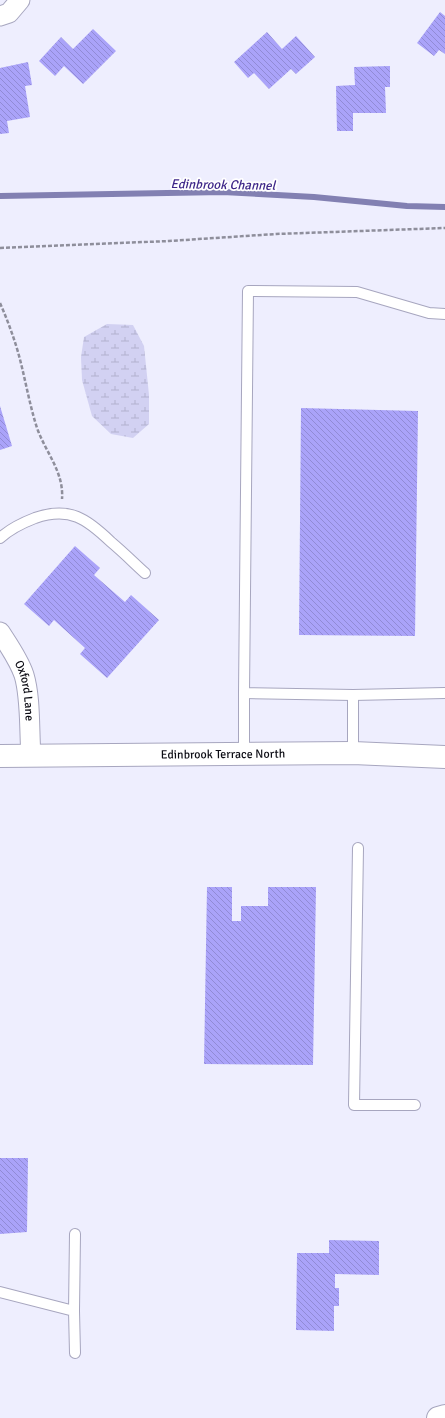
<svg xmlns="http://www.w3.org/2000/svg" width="445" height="1418" font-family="Signika,sans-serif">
<defs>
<pattern id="wetland-marsh" width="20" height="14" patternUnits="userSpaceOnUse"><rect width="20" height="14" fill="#d2d1f2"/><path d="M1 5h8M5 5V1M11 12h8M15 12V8" fill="none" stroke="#b3b2cf"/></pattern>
<pattern id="building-back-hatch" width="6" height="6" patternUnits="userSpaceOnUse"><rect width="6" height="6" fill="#aaa3f9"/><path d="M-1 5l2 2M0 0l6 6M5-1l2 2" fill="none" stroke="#918bd5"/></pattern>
</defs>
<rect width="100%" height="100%" fill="#eeeefe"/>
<path fill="url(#wetland-marsh)" d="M107 324 133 325 144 346 149 395V424L133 438 111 434 92 416 82 380 81 357 84 337Z"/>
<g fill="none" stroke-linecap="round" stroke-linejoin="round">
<path stroke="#8280b2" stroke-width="6" d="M0 196 223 192 314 197 407 206 445 207"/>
</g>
<g fill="url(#building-back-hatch)">
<path d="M440 12 445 16V54L439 50 434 56 417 43Z"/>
<path d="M93 29 116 51 83 84 64 66 55 76 39 61 61 37 73 49Z"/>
<path d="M267 32 282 49 296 36 315 57 296 74 291 69 269 89 254 73 248 78 234 62Z"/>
<path d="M28 62 32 85 25 86 30 117 7 121 9 133 0 134V68Z"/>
<path d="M390 66V87H385L386 113H353V131H337L336 86 355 85 354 67Z"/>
<path d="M0 406 12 446 0 450Z"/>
<path d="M301 408 418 411 415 636 299 635Z"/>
<path d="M75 546 100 568 94 575 125 602 131 595 159 620 107 678 80 654 85 648 54 620 49 626 24 604Z"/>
<path d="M207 887H232V921H241V906H268V887H316L313 1065 204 1064Z"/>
<path d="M0 1158H28L27 1232 0 1234Z"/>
<path d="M329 1240 379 1241V1275L335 1274V1288H339V1306H334V1331L296 1330 297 1253H329Z"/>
</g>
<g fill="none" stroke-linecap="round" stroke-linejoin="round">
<defs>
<g id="service">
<path d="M445 314 429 313 357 292 248 291 244 693 353 695 445 693"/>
<path d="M0 538C10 529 22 523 35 518 70 506 87 519 111 542 123 552 134 563 145 573"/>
<path d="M353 695V753"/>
<path d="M244 755V693"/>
<path d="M358 848 354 1105H415"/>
<path d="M0 1292 74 1311 75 1353"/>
<path d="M74 1311 75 1234"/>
</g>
<g id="minor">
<path d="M0 16 9 13 20 0"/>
<path id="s1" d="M0 632C9 646 19 660 24 675 31 698 29 731 31 755"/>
</g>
<g id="tertiary">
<path id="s2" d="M0 756 353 753 445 757"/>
</g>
<path id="secondary" d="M438 1418 445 1416"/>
</defs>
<use href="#service" stroke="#a7a6bf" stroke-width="12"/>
<use href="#minor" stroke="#a7a6bf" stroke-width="21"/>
<use href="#tertiary" stroke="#a7a6bf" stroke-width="24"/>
<use href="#secondary" stroke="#a7a6bf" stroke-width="24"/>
<g stroke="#8e8e9b" stroke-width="2.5" stroke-dasharray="4 2" stroke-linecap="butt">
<path d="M0 248 169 241 276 234 445 228"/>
<path d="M0 303C7 319 13 335 18 352 25 377 29 403 37 428 46 453 64 472 62 499"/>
</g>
<use href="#service" stroke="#fff" stroke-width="10"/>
<use href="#minor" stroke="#fff" stroke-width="19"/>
<use href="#tertiary" stroke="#fff" stroke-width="22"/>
<use href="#secondary" stroke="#fff" stroke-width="22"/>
</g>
<g text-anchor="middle" stroke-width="3.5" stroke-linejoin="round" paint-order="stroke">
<g font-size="12" fill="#0c0c14" stroke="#fff">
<text dy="4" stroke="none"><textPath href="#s1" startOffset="65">Oxford Lane</textPath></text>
<text dy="4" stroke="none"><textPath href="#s2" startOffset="223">Edinbrook Terrace North</textPath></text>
</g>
<g font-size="13" font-style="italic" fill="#3e2789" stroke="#fff">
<text transform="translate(223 184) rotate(1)" y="5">Edinbrook Channel</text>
</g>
</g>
</svg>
